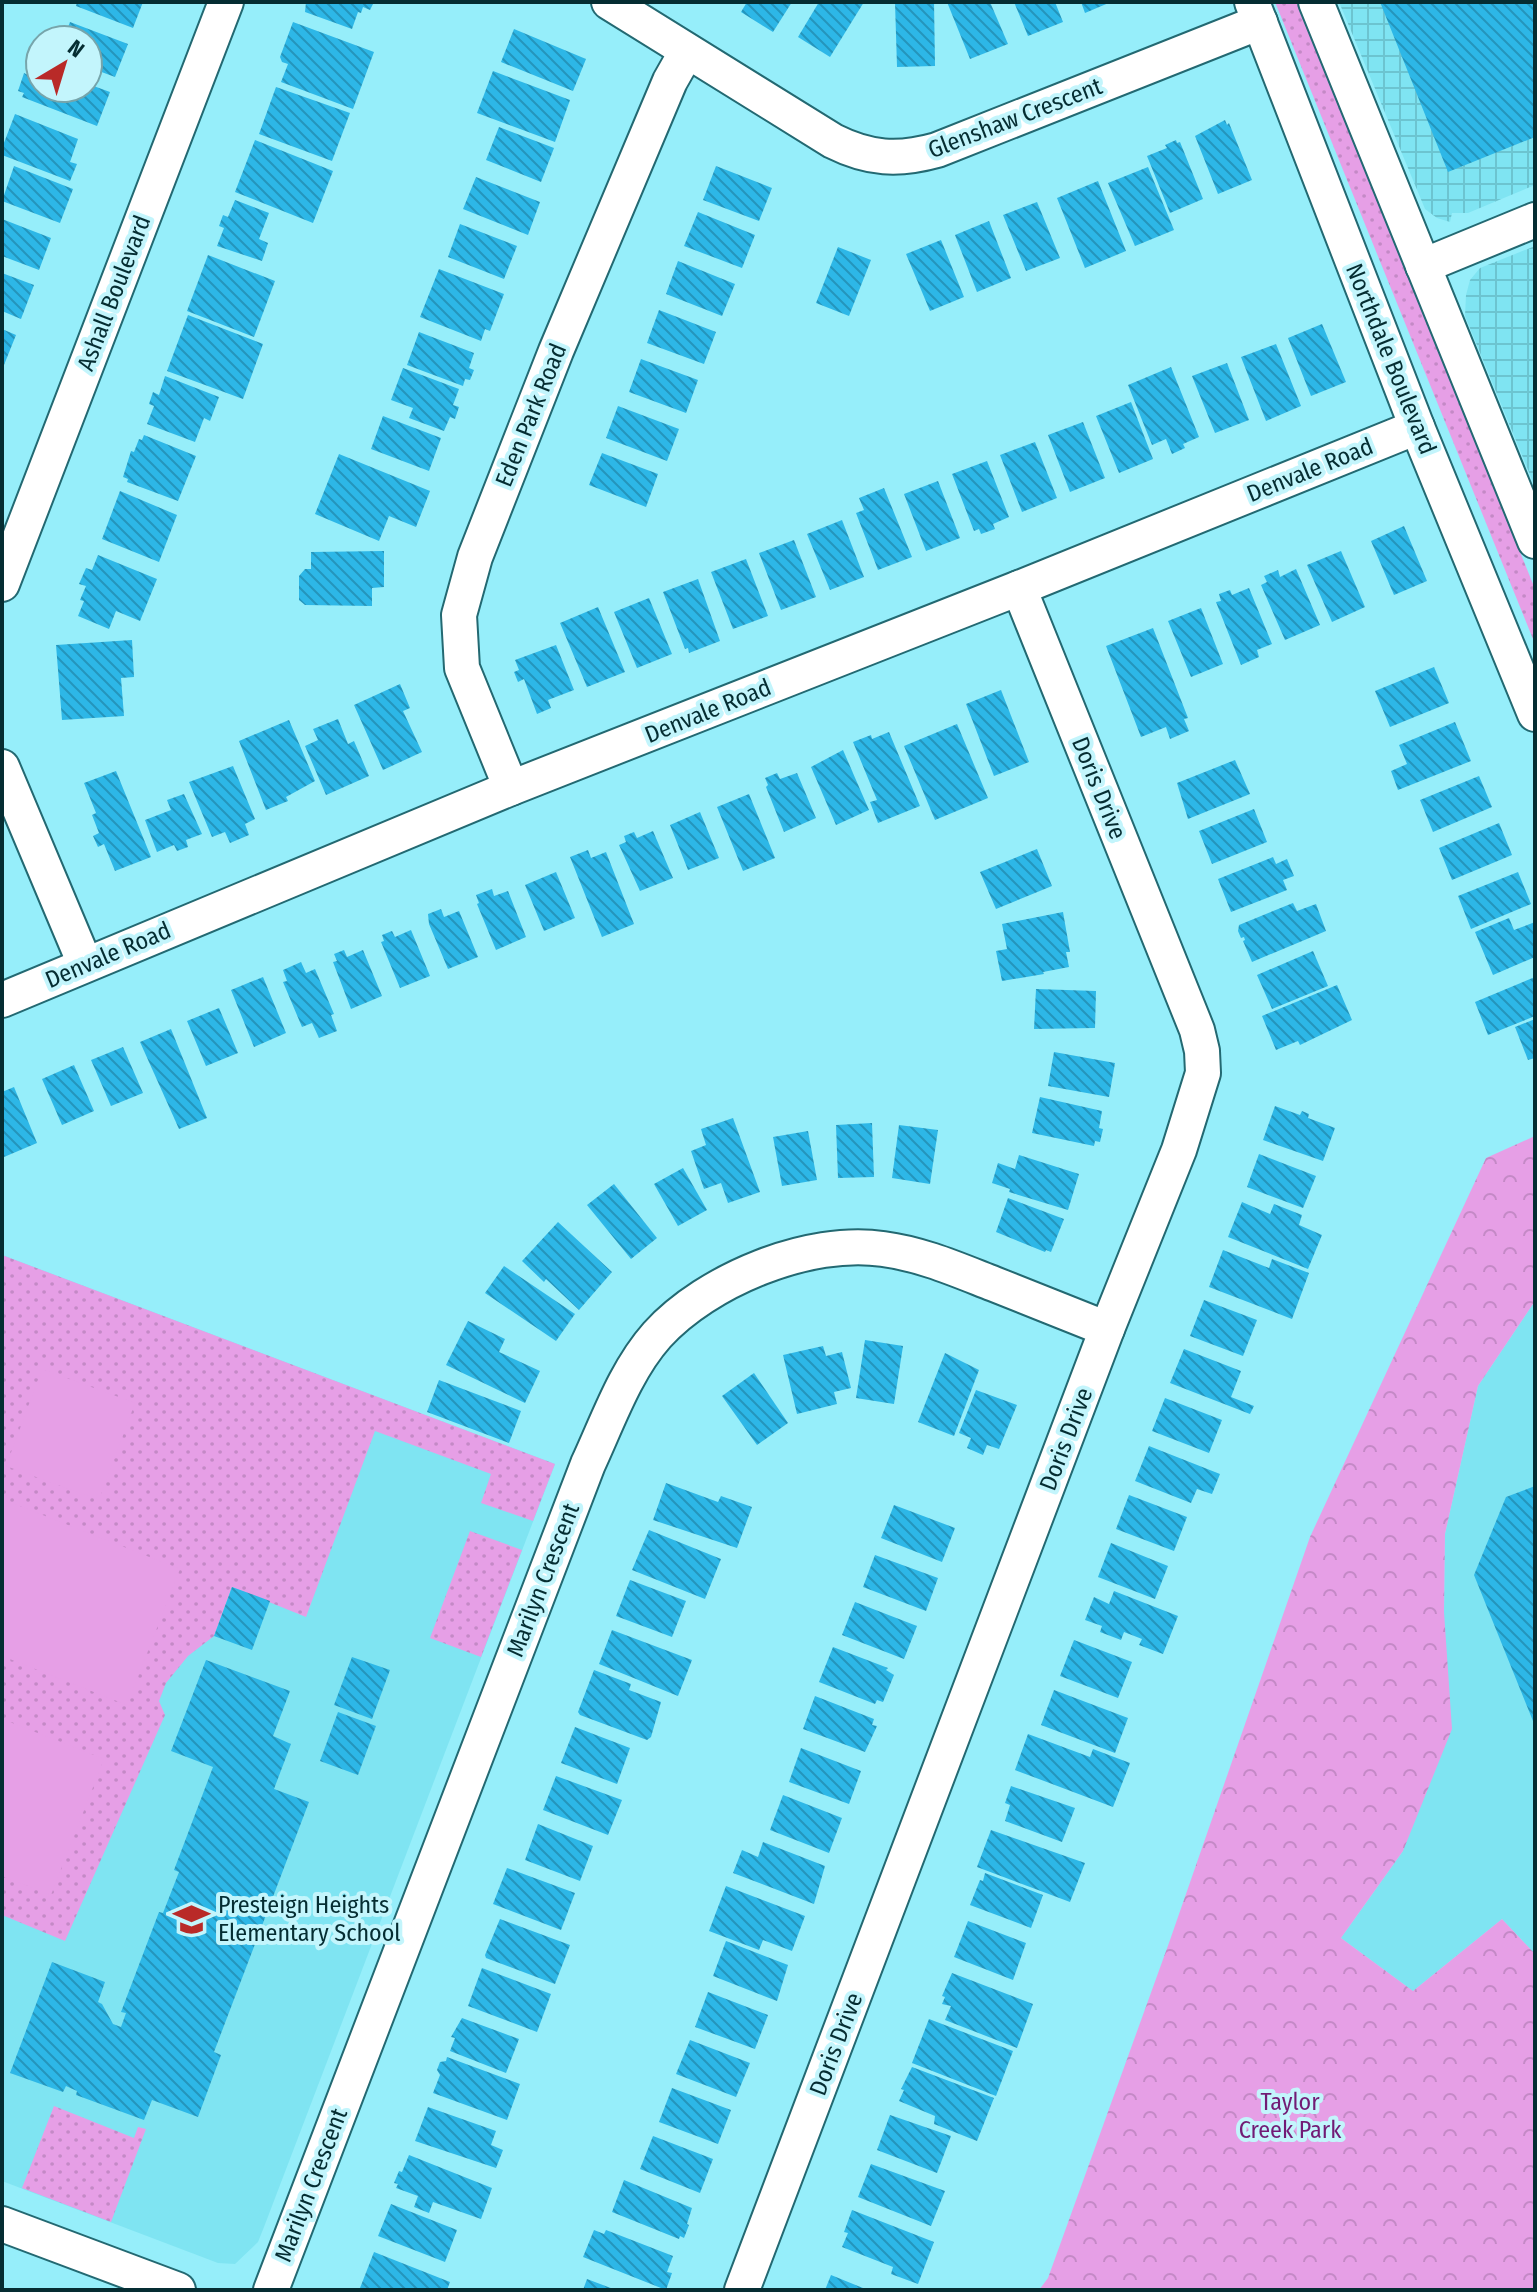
<svg xmlns="http://www.w3.org/2000/svg" width="1537" height="2292" font-family="'Fira Sans Condensed',sans-serif">
<defs>
<pattern id="industrial-grid" width="8" height="8" patternUnits="userSpaceOnUse" patternTransform="scale(2)"><rect width="8" height="8" fill="#7fe4f2"/><path d="M0 4h8M4 0v8" fill="none" stroke="#6cc4d0"/></pattern>
<pattern id="grass-dots" width="8" height="8" patternUnits="userSpaceOnUse" patternTransform="scale(2)"><rect width="8" height="8" fill="#e69fe6"/><path d="M2 2h.1M6 6h.1" fill="none" stroke="#c489c6" stroke-width="1.8" stroke-linecap="round"/></pattern>
<pattern id="park-crowns" width="20" height="18" patternUnits="userSpaceOnUse" patternTransform="scale(2)"><rect width="20" height="18" fill="#e69fe6"/><path d="M2 6a3 3 0 1 1 6 0M12 15a3 3 0 1 1 6 0" fill="none" stroke="#c489c6"/></pattern>
<pattern id="building-back-hatch" width="6" height="6" patternUnits="userSpaceOnUse" patternTransform="scale(2)"><rect width="6" height="6" fill="#2db7e7"/><path d="M-1 5l2 2M0 0l6 6M5-1l2 2" fill="none" stroke="#2495bc"/></pattern>
</defs>
<rect width="100%" height="100%" fill="#96eefa"/>
<g fill="#7fe4f2">
<path d="M2 1255 555 1464 264 2227 258 2242 235 2264 218 2263 2 2181Z"/>
<path d="M1535 1301V1954L1502 1919 1413 1991 1341 1938 1403 1851 1444 1612 1445 1534 1478 1386Z"/>
</g>
<g fill="url(#industrial-grid)">
<path d="M1339 2H1535V185L1468 213H1452L1450 222 1437 218 1425 209Z"/>
<path d="M1535 246V487L1465 316 1466 295 1470 280 1480 268Z"/>
</g>
<g fill="url(#grass-dots)">
<path d="M1275 2H1297L1535 589V644Z"/>
<path d="M2 1255 555 1464 533 1521 481 1503 491 1474 375 1431 306 1617 232 1587 214 1636 188 1656 166 1683 159 1701 165 1715 65 1941 2 1915Z"/>
<path d="M470 1531 522 1550 481 1657 430 1638Z"/>
<path d="M54 2106 134 2138 138 2127 146 2129 111 2222 22 2188Z"/>
</g>
<path fill="url(#park-crowns)" d="M1535 1136V1301L1478 1386 1445 1534 1444 1612 1452 1729 1403 1851 1341 1938 1413 1991 1502 1919 1535 1954V2290H1039L1048 2278 1170 1940 1310 1537 1486 1158Z"/>
<g fill="#e69fe6">
<path d="M42 1369 135 1403 99 1500 6 1466Z"/>
<path d="M2 1499 180 1569 127 1705 2 1656Z"/>
<path d="M2 1719 104 1759 51 1895 2 1876Z"/>
</g>
<g fill="url(#building-back-hatch)">
<path d="M77 2H143L133 28 76 6Z"/>
<path d="M306 2H374L370 10 363 7 361 13 358 12 352 29 305 12Z"/>
<path d="M747 2H792L773 32 741 12Z"/>
<path d="M819 2H864L830 57 798 37Z"/>
<path d="M895 2H934L935 66 897 67Z"/>
<path d="M947 2H990L1008 44 970 59Z"/>
<path d="M1014 2H1055L1063 22 1028 36Z"/>
<path d="M1081 2H1111L1085 13Z"/>
<path d="M1380 2H1535V137L1448 172Z"/>
<path d="M70 22 128 44 115 77 88 67V40H63Z"/>
<path d="M293 22 374 52 353 109 281 82 288 64 282 62 280 57Z"/>
<path d="M514 29 586 59 573 91 501 62Z"/>
<path d="M35 64 40 66V88H88V84L110 92 97 126 22 97 24 93 18 91 24 73 30 76Z"/>
<path d="M493 71 570 100 555 142 477 113Z"/>
<path d="M276 87 350 113 332 161 259 134Z"/>
<path d="M15 114 78 139 70 162 77 164 70 181 2 155V148Z"/>
<path d="M1225 120 1227 125 1229 123 1252 180 1218 194 1195 136Z"/>
<path d="M499 127 554 148 541 182 486 160Z"/>
<path d="M255 140 333 171 313 223 235 192Z"/>
<path d="M1176 140 1177 143 1180 142 1203 199 1170 213 1147 156 1167 148 1165 145Z"/>
<path d="M14 166 73 189 60 223 2 201Z"/>
<path d="M716 166 772 188 759 221 703 200Z"/>
<path d="M1148 167 1174 230 1135 246 1108 183Z"/>
<path d="M476 177 540 202 528 235 463 209Z"/>
<path d="M1098 181 1126 251 1085 268 1057 198Z"/>
<path d="M235 200 269 213 259 239 268 243 262 261 217 246 224 228 219 226 223 215 228 217Z"/>
<path d="M1037 202 1060 258 1026 271 1003 215Z"/>
<path d="M698 212 755 235 742 268 684 246Z"/>
<path d="M2 219 51 238 39 270 2 256Z"/>
<path d="M989 221 1011 278 977 292 955 235Z"/>
<path d="M460 224 517 246 504 279 448 257Z"/>
<path d="M941 240 964 297 930 311 906 254Z"/>
<path d="M838 247 871 260 849 316 816 303Z"/>
<path d="M208 255 275 281 254 337 187 311Z"/>
<path d="M678 261 735 284 722 316 666 294Z"/>
<path d="M439 269 504 294 490 331 485 329 481 341 420 317Z"/>
<path d="M2 273 34 285 21 319 2 311Z"/>
<path d="M659 310 716 332 704 364 647 343Z"/>
<path d="M188 315 263 344 243 399 167 371Z"/>
<path d="M1322 324 1346 382 1311 396 1288 338Z"/>
<path d="M2 329 16 335 2 370Z"/>
<path d="M419 332 474 353 469 368 474 370 470 380 465 379 463 386 407 365Z"/>
<path d="M1276 344 1301 406 1266 421 1241 357Z"/>
<path d="M641 359 698 380 686 413 629 392Z"/>
<path d="M1227 363 1249 420 1215 433 1192 376Z"/>
<path d="M1171 367 1199 437 1183 444 1185 448 1172 454 1166 439 1152 445 1128 385Z"/>
<path d="M403 368 459 389 453 405 459 407 455 419 450 417 444 431 409 418 413 408 391 400Z"/>
<path d="M165 376 219 397 210 421 204 418 195 442 147 424 154 406 149 404 153 392 159 395Z"/>
<path d="M1131 402 1153 459 1119 473 1096 416Z"/>
<path d="M618 406 679 429 667 461 606 438Z"/>
<path d="M383 416 441 438 429 471 371 449Z"/>
<path d="M1083 422 1105 478 1070 492 1048 435Z"/>
<path d="M144 435 196 456 178 501 127 482 128 479 123 477 131 451 134 452 139 439 142 440Z"/>
<path d="M1035 442 1057 498 1022 512 1000 455Z"/>
<path d="M602 453 658 474 646 507 589 485Z"/>
<path d="M339 454 430 491 416 527 389 516 379 541 315 514Z"/>
<path d="M987 461 1009 517 993 524 995 529 981 534 979 529 974 531 952 474Z"/>
<path d="M938 481 960 538 926 551 904 494Z"/>
<path d="M884 488 912 557 878 570 856 513 864 510 859 498Z"/>
<path d="M120 491 177 515 159 562 102 539Z"/>
<path d="M842 520 864 577 830 590 807 534Z"/>
<path d="M1404 526 1427 581 1394 595 1371 541Z"/>
<path d="M794 540 816 597 781 610 759 553Z"/>
<path d="M384 551V587L372 588V606L305 605 299 600V576L305 569H311V552Z"/>
<path d="M1341 551 1365 607 1332 622 1307 565Z"/>
<path d="M98 555 157 579 140 621 116 611 109 629 78 616 84 601 80 600 86 586 79 584 86 568 92 570Z"/>
<path d="M746 559 768 616 733 629 711 572Z"/>
<path d="M1296 569 1320 625 1285 640 1261 585 1267 582 1264 576 1278 570 1280 577Z"/>
<path d="M698 579 720 641 689 653 688 648 685 649 663 592Z"/>
<path d="M1249 588 1272 644 1257 650 1259 657 1241 665 1216 602 1221 601 1219 594 1230 590 1232 595Z"/>
<path d="M649 598 672 654 637 668 614 612Z"/>
<path d="M598 607 625 672 587 687 560 623Z"/>
<path d="M1201 608 1223 664 1191 677 1168 621Z"/>
<path d="M1153 628 1188 718 1184 719 1189 731 1170 739 1166 727 1141 737 1106 646Z"/>
<path d="M132 640 134 677 121 678 124 716 62 720 56 645Z"/>
<path d="M556 645 574 690 548 700 551 708 537 714 524 679 518 682 514 672 519 670 515 660Z"/>
<path d="M1434 667 1449 703 1390 727 1375 691Z"/>
<path d="M400 684 410 708 403 711 422 752 383 770 354 705Z"/>
<path d="M1001 690 1029 762 994 776 966 704Z"/>
<path d="M338 719 348 744 354 741 369 776 326 795 305 746 318 740 313 729Z"/>
<path d="M289 720 315 781 286 797 288 801 266 810 239 741Z"/>
<path d="M1455 722 1471 761 1398 790 1391 771 1407 764 1399 745Z"/>
<path d="M957 724 988 798 935 820 904 746Z"/>
<path d="M889 732 920 806 878 823 870 802 877 800 853 742 871 735 872 739Z"/>
<path d="M843 750 869 810 836 825 811 767Z"/>
<path d="M1235 760 1250 794 1188 819 1177 783Z"/>
<path d="M233 766 255 819 245 824 249 835 230 843 225 832 212 837 189 782Z"/>
<path d="M116 771 151 857 115 871 104 844 98 847 93 836 99 833 92 815 96 813 84 783Z"/>
<path d="M777 773 780 779 797 773 816 818 784 832 766 787 768 785 765 778Z"/>
<path d="M1479 776 1492 807 1433 832 1420 800Z"/>
<path d="M184 794 202 834 186 840 188 847 177 851 174 845 157 852 145 820 171 810 167 800Z"/>
<path d="M749 794 775 858 743 871 717 807Z"/>
<path d="M1254 809 1267 842 1212 864 1199 831Z"/>
<path d="M700 812 719 858 688 870 670 825Z"/>
<path d="M1499 823 1512 855 1452 880 1439 848Z"/>
<path d="M653 831 673 878 640 891 619 845 626 842 624 836 634 832 637 838Z"/>
<path d="M1037 849 1052 886 996 909 980 872Z"/>
<path d="M588 850 591 858 606 852 634 924 602 937 570 857Z"/>
<path d="M1273 857 1276 864 1287 859 1294 876 1283 880 1287 890 1231 912 1218 879Z"/>
<path d="M556 872 575 918 544 931 525 885Z"/>
<path d="M1518 872 1531 904 1471 929 1458 896Z"/>
<path d="M492 889 494 896 508 891 526 937 496 950 477 904 479 903 476 895Z"/>
<path d="M1293 903 1297 911 1316 904 1326 931 1252 962 1243 941 1245 940 1244 937 1241 938 1238 931 1239 925Z"/>
<path d="M441 909 444 917 459 911 478 957 448 969 429 924 428 914Z"/>
<path d="M1063 912 1070 952H1066L1069 967 1043 972 1044 974 1002 981 996 951 1007 949 1002 924Z"/>
<path d="M1509 918 1514 930 1535 922V957L1493 975 1475 932Z"/>
<path d="M411 930 430 976 400 988 381 942 384 941 382 935 392 931 395 937Z"/>
<path d="M344 950 347 957 363 950 382 996 351 1009 333 962 337 961 334 954Z"/>
<path d="M1313 951 1328 986 1272 1009 1257 975Z"/>
<path d="M301 962 306 973 315 969 334 1014 331 1015 337 1031 319 1038 312 1023 302 1027 283 982 287 981 283 970Z"/>
<path d="M263 977 286 1033 254 1047 231 990Z"/>
<path d="M1535 977V1016L1488 1035 1475 1002Z"/>
<path d="M1337 985 1352 1020 1300 1045 1298 1041 1276 1050 1262 1016Z"/>
<path d="M1036 989 1096 991 1095 1028 1034 1029Z"/>
<path d="M219 1008 238 1053 206 1066 187 1021Z"/>
<path d="M1535 1019V1058L1528 1060 1515 1027Z"/>
<path d="M171 1029 207 1118 179 1129 140 1042Z"/>
<path d="M123 1047 143 1093 111 1106 91 1060Z"/>
<path d="M1054 1052 1115 1063 1109 1097 1048 1086Z"/>
<path d="M74 1065 94 1111 62 1125 42 1079Z"/>
<path d="M14 1087 37 1143 4 1157 2 1152V1092Z"/>
<path d="M1040 1097 1102 1111 1099 1128 1103 1129 1100 1142 1095 1141 1094 1146 1032 1133Z"/>
<path d="M1275 1106 1300 1115 1302 1111 1309 1114 1308 1118 1335 1128 1323 1161 1263 1140Z"/>
<path d="M733 1118 760 1192 728 1203 721 1183 704 1189 691 1151 706 1145 701 1129Z"/>
<path d="M872 1123 874 1177 838 1178 836 1125Z"/>
<path d="M899 1125 938 1130 930 1184 892 1178Z"/>
<path d="M808 1131 817 1180 782 1186 773 1137Z"/>
<path d="M1259 1154 1316 1176 1303 1208 1247 1187Z"/>
<path d="M1019 1155 1079 1174 1068 1210 1009 1192 1010 1189 992 1183 998 1163 1015 1169Z"/>
<path d="M683 1168 707 1210 678 1226 654 1184Z"/>
<path d="M614 1184 657 1238 631 1259 587 1205Z"/>
<path d="M1008 1198 1064 1219 1051 1252 1046 1250 1045 1252 996 1232Z"/>
<path d="M1242 1202 1270 1214 1274 1204 1302 1215 1299 1225 1322 1235 1308 1269 1228 1237Z"/>
<path d="M558 1222 612 1272 579 1310 546 1279 544 1282 522 1261Z"/>
<path d="M1223 1250 1269 1268 1272 1259 1309 1273 1292 1319 1209 1287Z"/>
<path d="M504 1266 575 1314 556 1341 485 1293Z"/>
<path d="M1204 1300 1257 1320 1243 1356 1190 1336Z"/>
<path d="M468 1321 505 1339 499 1352 540 1371 525 1403 446 1365Z"/>
<path d="M865 1340 903 1346 894 1404 856 1398Z"/>
<path d="M823 1346 826 1356 842 1352 851 1388 834 1392 837 1404 797 1414 783 1355Z"/>
<path d="M1184 1349 1241 1371 1231 1397 1254 1406 1250 1414 1170 1383Z"/>
<path d="M945 1353 979 1370 954 1436 918 1422Z"/>
<path d="M754 1373 788 1423 757 1445 722 1396Z"/>
<path d="M439 1380 521 1411 509 1443 427 1412Z"/>
<path d="M976 1390 1017 1405 999 1449 987 1445 983 1455 967 1448 971 1438 959 1433Z"/>
<path d="M1165 1398 1222 1420 1209 1453 1152 1431Z"/>
<path d="M1149 1446 1220 1474 1212 1494 1197 1489 1191 1503 1135 1481Z"/>
<path d="M666 1483 718 1502 721 1496 752 1507 737 1548 653 1520Z"/>
<path d="M1535 1486V1726L1474 1575 1506 1497Z"/>
<path d="M1129 1495 1187 1517 1174 1551 1116 1529Z"/>
<path d="M894 1505 955 1528 942 1562 881 1538Z"/>
<path d="M649 1530 721 1559 705 1599 632 1570Z"/>
<path d="M1111 1543 1168 1566 1155 1599 1098 1577Z"/>
<path d="M875 1555 938 1578 926 1611 863 1587Z"/>
<path d="M630 1580 686 1601 672 1637 616 1616Z"/>
<path d="M232 1587 270 1601 252 1650 214 1636Z"/>
<path d="M1114 1591 1178 1616 1163 1654 1139 1645 1142 1639 1124 1632 1121 1640 1100 1632 1102 1626 1085 1620 1094 1597 1109 1604Z"/>
<path d="M855 1602 917 1626 904 1659 842 1635Z"/>
<path d="M612 1630 692 1660 678 1696 599 1664Z"/>
<path d="M1074 1640 1132 1662 1118 1698 1060 1676Z"/>
<path d="M833 1647 888 1668 886 1670 894 1675 883 1702 877 1700 875 1704 819 1682Z"/>
<path d="M352 1657 390 1670 372 1719 334 1705Z"/>
<path d="M206 1660 290 1691 273 1736 291 1744 274 1789 309 1802 214 2052 221 2055 198 2117 152 2100 144 2120 76 2095 77 2091 66 2086 63 2092 10 2073 52 1962 105 1982 98 2002 102 2004 113 2024 121 2027 126 2013 121 2012 159 1912 163 1913 179 1872 174 1870 213 1767 171 1751Z"/>
<path d="M594 1670 631 1684 629 1690 661 1702 651 1737 647 1740 580 1715 578 1712Z"/>
<path d="M1054 1690 1128 1718 1115 1753 1041 1725Z"/>
<path d="M815 1696 874 1719 872 1725 877 1726 865 1752 803 1729Z"/>
<path d="M338 1712 376 1726 358 1775 320 1761Z"/>
<path d="M575 1727 630 1748 617 1784 561 1763Z"/>
<path d="M1028 1734 1090 1757 1093 1749 1130 1763 1113 1807 1015 1770Z"/>
<path d="M801 1748 861 1771 849 1804 789 1782Z"/>
<path d="M556 1776 622 1800 608 1835 543 1810Z"/>
<path d="M1011 1786 1075 1808 1062 1842 1005 1821 1010 1805 1005 1803Z"/>
<path d="M783 1795 842 1818 829 1853 770 1830Z"/>
<path d="M538 1824 593 1846 580 1881 525 1860Z"/>
<path d="M991 1830 1085 1863 1070 1902 977 1867Z"/>
<path d="M763 1842 825 1866 814 1904 733 1873 742 1850 758 1857Z"/>
<path d="M507 1868 575 1893 561 1930 493 1904Z"/>
<path d="M985 1873 1043 1895 1031 1928 970 1905 980 1880 983 1881Z"/>
<path d="M726 1886 805 1916 792 1951 763 1940 759 1950 709 1931Z"/>
<path d="M500 1919 570 1945 555 1984 486 1958 485 1955Z"/>
<path d="M968 1921 1026 1943 1013 1980 954 1957Z"/>
<path d="M726 1941 788 1965 777 2001 713 1976Z"/>
<path d="M482 1968 551 1994 537 2032 468 2006Z"/>
<path d="M952 1973 1033 2004 1017 2048 945 2020 951 2006 942 2004 945 1997 942 1996Z"/>
<path d="M708 1992 768 2015 755 2049 695 2027Z"/>
<path d="M462 2018 519 2039 506 2073 450 2051 455 2038 451 2037Z"/>
<path d="M929 2019 1013 2051 996 2096 912 2063Z"/>
<path d="M690 2040 750 2063 736 2097 676 2074Z"/>
<path d="M447 2057 520 2084 507 2120 433 2093 440 2075 437 2070 440 2062 446 2061Z"/>
<path d="M912 2067 994 2098 977 2141 934 2124 935 2116 899 2101 904 2090 901 2089Z"/>
<path d="M672 2088 731 2110 718 2144 659 2122Z"/>
<path d="M428 2107 496 2131 491 2145 503 2150 496 2168 415 2141Z"/>
<path d="M890 2115 951 2136 937 2173 877 2150Z"/>
<path d="M653 2136 713 2159 700 2193 640 2169Z"/>
<path d="M409 2155 492 2188 481 2219 433 2202 429 2213 414 2207 418 2196 396 2188 398 2184 394 2183 399 2171 402 2172Z"/>
<path d="M871 2164 945 2191 931 2226 858 2197Z"/>
<path d="M624 2180 692 2208 687 2224 689 2225 684 2238 680 2236 679 2239 612 2212Z"/>
<path d="M391 2204 457 2230 445 2262 378 2236Z"/>
<path d="M852 2210 934 2242 918 2284 891 2274 893 2267 842 2247 848 2233 844 2232Z"/>
<path d="M594 2230 604 2234 606 2230 673 2256 667 2272 672 2273 666 2290 583 2257Z"/>
<path d="M374 2252 450 2282 447 2290H367L360 2288Z"/>
<path d="M831 2275 858 2286 868 2290H825Z"/>
<path d="M587 2279 616 2290H583Z"/>
</g>
<g fill="none" stroke-linecap="round" stroke-linejoin="round">
<defs>
<g id="minor">
<path d="M609 2 833 141C869 159 898 161 937 150L1260 22"/>
<path d="M1252 2 1417 427 1535 714"/>
<path d="M1316 2 1535 541"/>
<path d="M1423 266 1535 220"/>
<path d="M2 584 226 2"/>
<path d="M2 767 85 964"/>
<path d="M511 788 462 668 459 615 475 557 556 351 670 81 687 51"/>
<path d="M2 1000 511 788 1019 588 1417 427"/>
<path d="M2 2224 178 2290"/>
<path d="M271 2290 588 1464C608 1421 625 1371 657 1335 707 1280 809 1238 883 1249 922 1254 958 1270 994 1284 1032 1299 1069 1314 1107 1329"/>
<path d="M742 2290 1107 1329 1179 1150 1203 1073 1202 1051 1197 1030 1019 588"/>
</g>
</defs>
<use href="#minor" stroke="#236972" stroke-width="38"/>
<use href="#minor" stroke="#fff" stroke-width="34"/>
</g>
<defs>
<symbol id="school-bare" viewBox="-9 -9 18 18"><path d="M0-5L7-2L0 1L-7-2ZM-4 1L0 2.5L4 1V4Q0 6-4 4Z" fill="#b92a28" stroke="#c3f5fc" stroke-width="2.5" paint-order="stroke"/></symbol>
</defs>
<g fill-rule="evenodd">
<use href="#school-bare" x="166" y="1894" width="51" height="51"/>
</g>
<g text-anchor="middle" stroke-width="8" stroke-linejoin="round" paint-order="stroke">
<g font-size="24" fill="#052d32" stroke="#c3f5fc">
<text transform="translate(1015 118) rotate(-21)" y="8">Glenshaw Crescent</text>
<text transform="translate(114 293) rotate(-69)" y="8">Ashall Boulevard</text>
<text transform="translate(1391 359) rotate(68)" y="8">Northdale Boulevard</text>
<text transform="translate(531 415) rotate(-68)" y="8">Eden Park Road</text>
<text transform="translate(1310 470) rotate(-22)" y="8">Denvale Road</text>
<text transform="translate(708 711) rotate(-22)" y="8">Denvale Road</text>
<text transform="translate(1099 788) rotate(68)" y="8">Doris Drive</text>
<text transform="translate(108 955) rotate(-23)" y="8">Denvale Road</text>
<text transform="translate(1066 1439) rotate(-69)" y="8">Doris Drive</text>
<text transform="translate(543 1580) rotate(-69)" y="8">Marilyn Crescent</text>
<text transform="translate(836 2044) rotate(-69)" y="8">Doris Drive</text>
<text transform="translate(311 2185) rotate(-69)" y="8">Marilyn Crescent</text>
</g>
<g font-size="24" fill="#052d32" stroke="#c3f5fc" text-anchor="start">
<text x="218" y="1913">Presteign Heights<tspan x="218" dy="28">Elementary School</tspan></text>
</g>
<g font-size="24" fill="#721b75" stroke="#c3f5fc">
<text x="1290" y="2110">Taylor<tspan x="1290" dy="28">Creek Park</tspan></text>
</g>
</g>
<rect width="1537" height="2292" fill="none" stroke="#052d32" stroke-width="8"/>
<g transform="translate(64 64) rotate(38)"><circle r="38" fill="#c3f5fc" stroke="#77a5ab" stroke-width="2"/>
<path d="M0-6L14 30L0 20L-14 30Z" fill="#b92a28"/>
<text y="-12" font-size="22" font-weight="bold" text-anchor="middle" fill="#052d32">N</text>
</g>
</svg>
